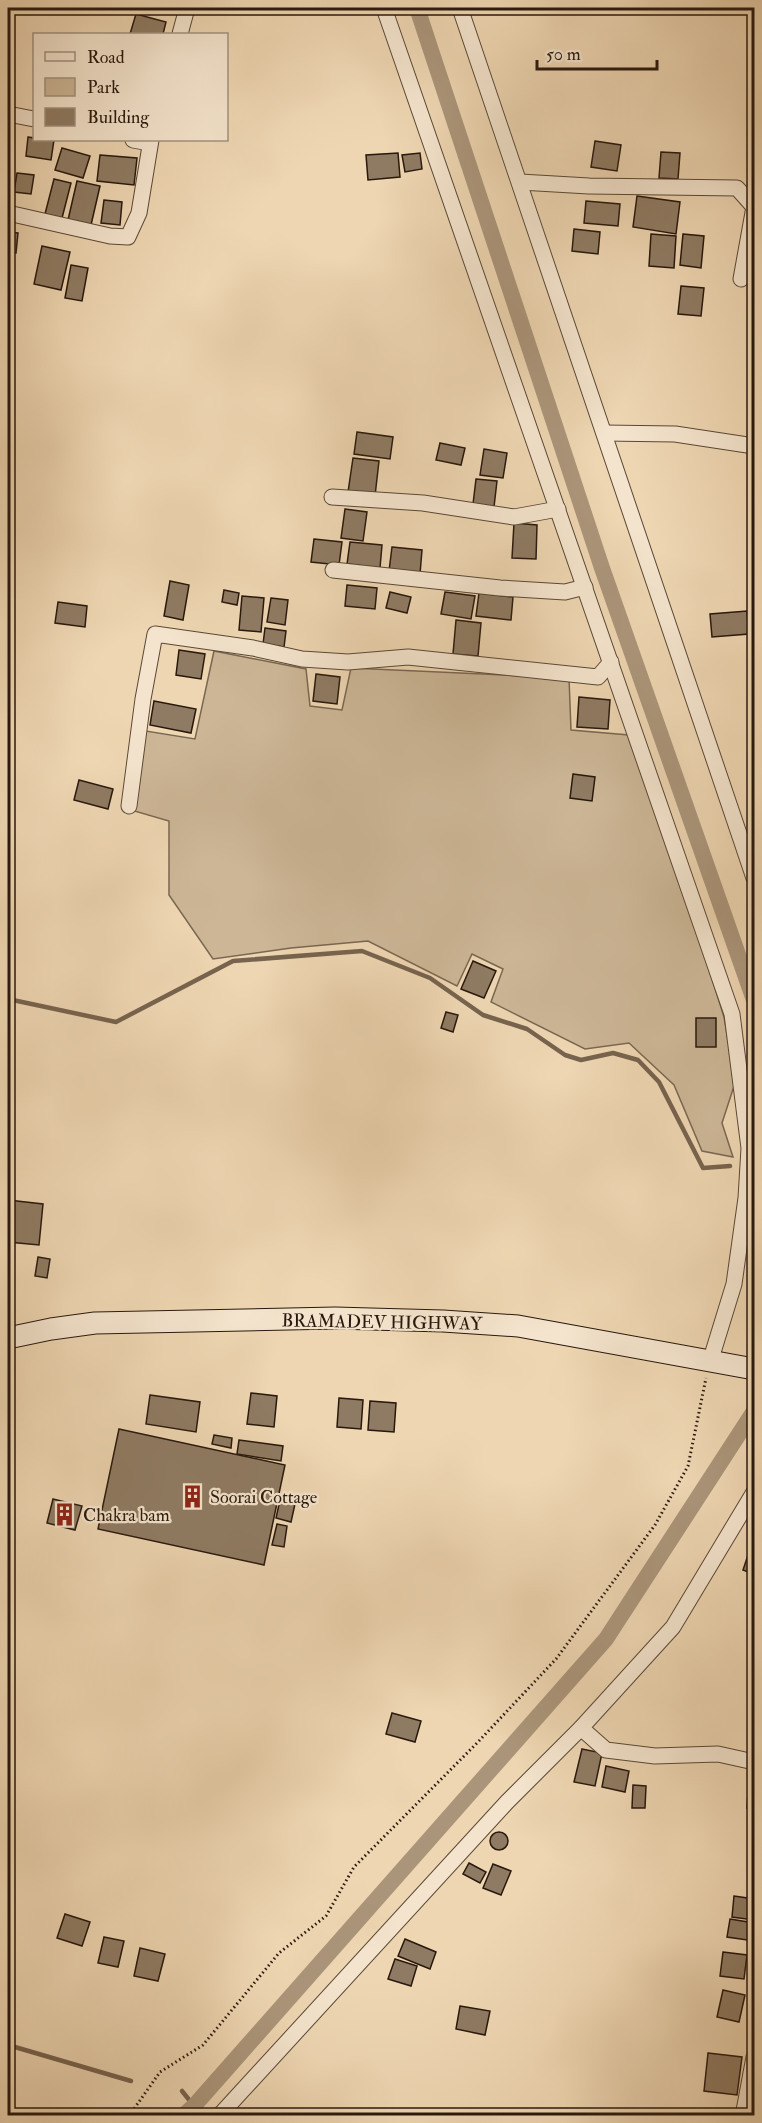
<svg xmlns="http://www.w3.org/2000/svg" width="762" height="2123" font-family="'IM FELL Double Pica',serif">
<rect width="100%" height="100%" fill="#eed6b2"/>
<filter id="stains"><feTurbulence type="fractalNoise" baseFrequency=".00333" numOctaves="4"/><feColorMatrix values="0 0 0 0 .2 0 0 0 0 .09 0 0 0 0 .02 0 0 0 .5 -.17"/></filter>
<radialGradient id="worn" r=".72"><stop offset=".6" stop-color="#630" stop-opacity="0"/><stop offset="1" stop-color="#630" stop-opacity=".3"/></radialGradient>
<path fill="#ccb696" stroke="#7a6752" stroke-width="1.5" d="M214 651 306 669 310 706 342 710 351 668 569 678 571 730 629 735 691 911 724 1017 735 1083 722 1123 733 1157 702 1151 674 1085 629 1043 585 1049 491 1002 503 969 472 954 457 986 368 941 291 948 213 959 169 895V821L131 810 146 731 195 739Z"/>
<g fill="none" stroke-linecap="round" stroke-linejoin="round">
<g stroke="#77634e" stroke-width="4.5">
<path d="M8 999 116 1022 233 961 362 951 430 978 483 1015 527 1029 565 1055 581 1060 613 1053 638 1060 659 1082 703 1168 730 1166"/>
<path d="M8 2045 131 2081"/>
<path d="M182 2091 194 2106"/>
</g>
<g stroke="#ab957a" stroke-width="16">
<path d="M417 8 602 568 754 1000"/>
<path d="M183 2116 194 2106 606 1639 754 1411"/>
</g>
</g>
<g fill="#8f7b63" stroke="#28180d" stroke-width="1.5">
<path d="M136 14 166 22 163 34H130Z"/>
<path d="M28 137 34 138V140H54L51 160 26 156Z"/>
<path d="M595 141 621 145 617 171 591 167Z"/>
<path d="M62 148 90 156 83 178 55 170Z"/>
<path d="M661 152 680 153 678 179 659 178Z"/>
<path d="M398 153 400 177 368 180 366 155Z"/>
<path d="M420 153 422 169 405 172 402 155Z"/>
<path d="M100 155 137 158 134 185 97 181Z"/>
<path d="M17 173 34 175 31 194 14 192Z"/>
<path d="M54 179 71 183 62 218 45 214Z"/>
<path d="M77 181 100 186 91 225 68 220Z"/>
<path d="M637 196 680 202 676 234 633 227Z"/>
<path d="M104 200 122 202 120 225 101 223Z"/>
<path d="M586 201 620 204 618 226 584 223Z"/>
<path d="M574 229 600 232 598 254 572 251Z"/>
<path d="M8 232 18 233 16 253 8 252Z"/>
<path d="M651 234 676 236 674 268 649 266Z"/>
<path d="M683 234 704 236 701 268 680 265Z"/>
<path d="M42 246 70 252 61 290 34 284Z"/>
<path d="M71 265 88 268 82 301 65 298Z"/>
<path d="M749 269H754V291L748 290Z"/>
<path d="M681 286 704 288 701 316 678 314Z"/>
<rect x="751" y="296" width="3" height="19"/>
<path d="M357 432 393 437 390 459 354 454Z"/>
<path d="M440 443 465 448 461 465 436 460Z"/>
<path d="M484 449 507 453 503 478 480 475Z"/>
<path d="M353 458 379 461 375 496 348 492Z"/>
<path d="M476 479 497 481 494 507 473 504Z"/>
<path d="M345 509 367 512 363 541 341 538Z"/>
<path d="M514 523 537 525 536 559 512 558Z"/>
<path d="M314 539 342 542 339 565 311 562Z"/>
<path d="M350 542 382 545 380 568 347 564Z"/>
<path d="M392 547 422 550 420 574 389 571Z"/>
<path d="M170 581 189 585 183 620 164 616Z"/>
<path d="M347 585 377 588 375 609 345 606Z"/>
<path d="M224 590 239 593 237 605 222 602Z"/>
<path d="M390 592 411 597 407 613 386 608Z"/>
<path d="M445 592 475 596 471 619 441 614Z"/>
<path d="M479 593 513 597 511 620 476 616Z"/>
<path d="M242 596 264 598 261 632 239 630Z"/>
<path d="M271 598 288 600 285 625 267 622Z"/>
<path d="M58 602 87 606 85 627 55 623Z"/>
<path d="M747 611 749 634 712 637 710 614Z"/>
<path d="M456 620 481 623 478 656 453 654Z"/>
<path d="M265 628 286 631 284 647 263 644Z"/>
<path d="M179 650 205 654 201 679 176 675Z"/>
<path d="M316 674 340 677 337 704 313 701Z"/>
<path d="M579 697 610 700 608 729 577 727Z"/>
<path d="M154 701 196 709 191 733 150 725Z"/>
<path d="M573 774 595 777 592 801 570 798Z"/>
<path d="M79 780 113 789 108 809 74 800Z"/>
<path d="M473 961 496 971 484 998 461 989Z"/>
<path d="M446 1012 458 1015 453 1032 441 1028Z"/>
<rect x="696" y="1018" width="20" height="29"/>
<path d="M8 1200 43 1204 39 1245 8 1242Z"/>
<path d="M38 1257 50 1259 47 1278 35 1276Z"/>
<path d="M251 1393 277 1396 274 1427 247 1424Z"/>
<path d="M150 1395 200 1402 196 1432 146 1424Z"/>
<path d="M339 1398 363 1400 361 1429 337 1427Z"/>
<path d="M370 1401 396 1403 394 1432 368 1430Z"/>
<path d="M119 1429 285 1465 264 1565 98 1529Z"/>
<path d="M214 1435 232 1438 231 1448 212 1444Z"/>
<path d="M239 1440 283 1446 281 1461 237 1454Z"/>
<path d="M53 1499 82 1506 75 1530 47 1523Z"/>
<path d="M280 1500 295 1504 291 1522 276 1518Z"/>
<path d="M277 1524 287 1526 284 1547 272 1545Z"/>
<path d="M749 1552 754 1553V1574L743 1570Z"/>
<path d="M392 1713 421 1721 415 1742 386 1734Z"/>
<path d="M582 1749 602 1753 595 1786 574 1782Z"/>
<path d="M606 1766 629 1771 625 1792 602 1787Z"/>
<path d="M633 1785 646 1786 645 1808H632Z"/>
<path d="M748 1793 754 1794V1809L747 1808Z"/>
<circle cx="499" cy="1841" r="9"/>
<path d="M469 1863 486 1872 480 1883 463 1874Z"/>
<path d="M493 1864 511 1871 501 1895 483 1888Z"/>
<path d="M734 1896 754 1899V1920L732 1917Z"/>
<path d="M65 1914 90 1922 82 1946 57 1938Z"/>
<path d="M730 1919 754 1923V1941L727 1937Z"/>
<path d="M104 1937 124 1941 118 1967 98 1963Z"/>
<path d="M405 1939 436 1952 430 1969 398 1956Z"/>
<path d="M140 1948 165 1954 158 1981 134 1976Z"/>
<path d="M723 1952 747 1955 744 1979 720 1976Z"/>
<path d="M395 1959 417 1966 411 1986 388 1979Z"/>
<path d="M723 1990 745 1995 739 2022 717 2017Z"/>
<path d="M460 2006 490 2011 485 2035 456 2029Z"/>
<path d="M708 2053 742 2057 737 2095 704 2091Z"/>
</g>
<g fill="none" stroke-linecap="round" stroke-linejoin="round">
<defs>
<g id="street">
<path d="M384 8 732 1014 749 1148 746 1198 734 1284 710 1362"/>
<path d="M460 8 754 878"/>
<path d="M180 34 187 8"/>
<path d="M8 114 34 119"/>
<path d="M133 140 150 143"/>
<path d="M520 182 589 186 737 188 754 207 741 279"/>
<path d="M8 213 110 236 128 237 139 213 151 140"/>
<path d="M604 433 675 434 754 446"/>
<path d="M332 497 423 503 514 517 558 509"/>
<path d="M333 570 500 588 565 592 585 587"/>
<path d="M129 806 143 699 155 634 253 648 302 659 348 662 408 657 598 677 611 662"/>
<path d="M581 1728 606 1750 655 1756 718 1754 754 1762"/>
<path d="M219 2116 507 1802 581 1728 673 1627 754 1492"/>
<path d="M743 2116 754 2057"/>
</g>
<path id="secondary" d="M8 1338 51 1329 95 1323 335 1318 443 1321 518 1326 754 1369"/>
</defs>
<use href="#street" stroke="#5a4836" stroke-width="17"/>
<use href="#secondary" stroke="#28180d" stroke-width="23"/>
<path stroke="#28180d" stroke-width="3" stroke-dasharray="1.5 3" stroke-linecap="butt" d="M129 2116 160 2072 203 2045 279 1953 326 1916 354 1867 478 1742 556 1659 655 1525 688 1466 706 1378"/>
<use href="#street" stroke="#f4e4cd" stroke-width="15"/>
<use href="#secondary" stroke="#f4e4cd" stroke-width="21"/>
</g>
<defs>
<symbol id="building-bare" viewBox="-9 -9 18 18"><path d="M-4-6H4V6H1V3H-1V6H-4ZM-2.5-4.3h1.7v1.8h-1.7ZM.8-4.3h1.7v1.8H.8ZM-2.5-1h1.7V.8h-1.7ZM.8-1h1.7V.8H.8Z" fill="#8f2418" stroke="#f4e4cd" stroke-width="2.5" paint-order="stroke"/></symbol>
</defs>
<g fill-rule="evenodd">
<use href="#building-bare" x="176" y="1480" width="33" height="33"/>
<use href="#building-bare" x="48" y="1498" width="33" height="33"/>
</g>
<g text-anchor="middle" stroke-width="4.5" stroke-linejoin="round" paint-order="stroke">
<g font-size="18" fill="#28180d" stroke="#f4e4cd">
<text transform="translate(382 1322) rotate(1)" y="6">BRAMADEV HIGHWAY</text>
</g>
<g font-size="18" fill="#28180d" stroke="#f4e4cd" text-anchor="start">
<text x="210" y="1503">Soorai Cottage</text>
<text x="83" y="1521">Chakra bam</text>
</g>
</g>
<rect width="762" height="2123" fill="none" stroke="#eed6b2" stroke-width="30"/>
<rect x="9" y="9" width="744" height="2105" fill="none" stroke="#28180d" stroke-width="3"/>
<rect x="15" y="15" width="732" height="2093" fill="none" stroke="#28180d" stroke-width="1.5"/>
<rect x="33" y="33" width="195" height="108" fill="#f4e4cd" stroke="#a29280" stroke-width="1.5"/>
<rect x="45" y="52" width="30" height="9" fill="#f4e4cd" stroke="#a29280" stroke-width="1.5"/>
<text x="87" y="63" font-size="18" fill="#28180d">Road</text>
<rect x="45" y="78" width="30" height="18" fill="#ccb696" stroke="#a29280" stroke-width="1.5"/>
<text x="87" y="93" font-size="18" fill="#28180d">Park</text>
<rect x="45" y="108" width="30" height="18" fill="#8f7b63" stroke="#a29280" stroke-width="1.5"/>
<text x="87" y="123" font-size="18" fill="#28180d">Building</text>
<path d="M537 60v9h120v-9" fill="none" stroke="#28180d" stroke-width="3"/>
<text x="546" y="60" font-size="18" fill="#28180d" stroke="#f4e4cd" stroke-width="4.5" paint-order="stroke">50 m</text>
<rect width="100%" height="100%" filter="url(#stains)"/>
<rect width="100%" height="100%" fill="url(#worn)"/>
</svg>
